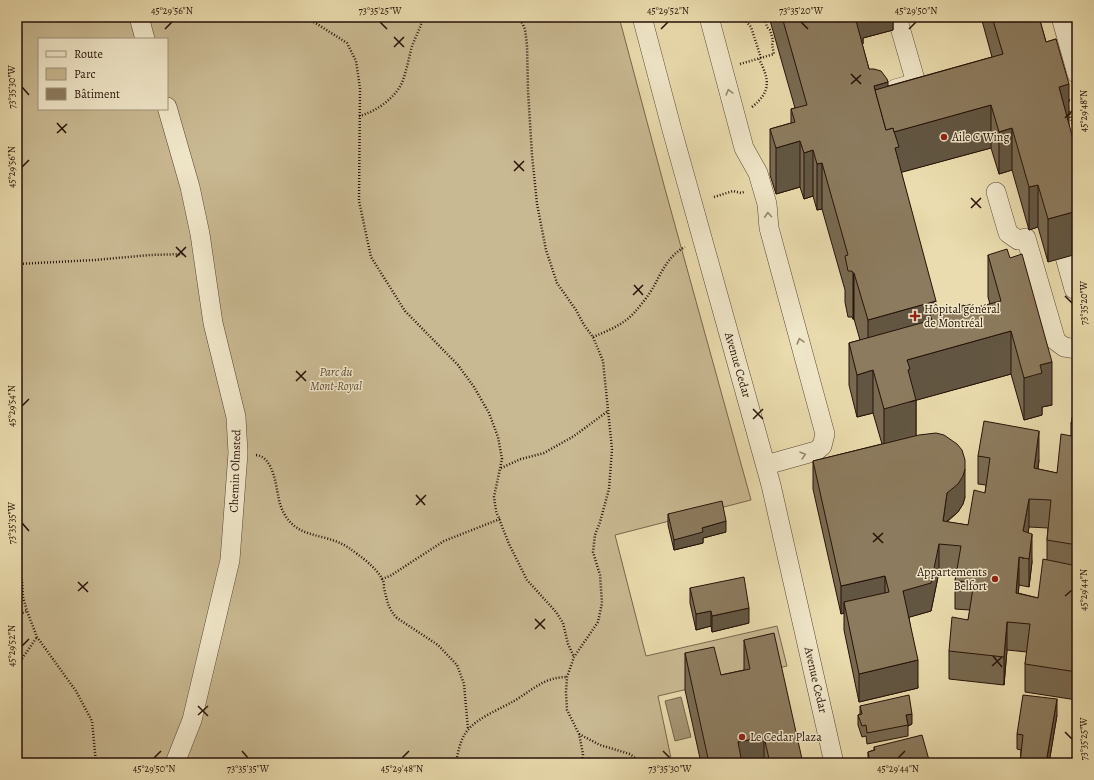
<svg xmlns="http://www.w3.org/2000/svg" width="1094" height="780" font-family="Alegreya,serif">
<rect width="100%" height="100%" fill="#eadcae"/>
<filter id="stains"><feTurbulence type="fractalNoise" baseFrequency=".005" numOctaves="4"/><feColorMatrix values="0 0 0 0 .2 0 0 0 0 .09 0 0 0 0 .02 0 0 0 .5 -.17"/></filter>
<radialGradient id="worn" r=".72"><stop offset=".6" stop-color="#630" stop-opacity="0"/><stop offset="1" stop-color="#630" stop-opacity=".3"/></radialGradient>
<path fill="#c9b992" stroke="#78654d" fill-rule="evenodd" d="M17 17H619L665 189 751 500 615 535 646 656 777 626 787 666 658 696 672 763H17ZM39 39H167V109H39Z"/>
<path fill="#a79776" stroke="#73614a" d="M681 697 691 737 675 741 665 701Z"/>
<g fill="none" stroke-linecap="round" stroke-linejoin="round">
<defs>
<g id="minor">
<path d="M139 17 145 39"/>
<path d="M642 17 672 130 771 485 834 763"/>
<path d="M709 17 744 148 758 173 767 204 769 228 825 434 822 446 816 451 766 465"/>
<path d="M1061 17 1077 74"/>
<path d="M895 89 916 83 897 17"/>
<path d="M167 107 190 187 200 234 213 323 236 417 238 453 230 560 192 720 175 763"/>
<path d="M996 192 1008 233 1018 240 1026 238 1056 341 1064 347 1077 349"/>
<path d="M1065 257 1074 289 1077 290"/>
</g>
</defs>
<use href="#minor" stroke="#574432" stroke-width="20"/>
<g stroke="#261108" stroke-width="2.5" stroke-dasharray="1 2" stroke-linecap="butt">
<path d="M306 17 347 43 356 61 360 88 359 201 371 257 405 311 458 365 474 387 489 413 498 437 502 459 494 497 496 511 509 544 527 580 556 612 563 623 568 644 574 657"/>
<path d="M519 17 525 29 527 45 528 91 532 155 537 204 546 250 557 283 576 310 584 325 593 337 603 361 612 449 609 489 600 522 595 535 593 552 600 575 602 603 598 622 574 657 567 677 566 692 567 710 579 734 583 754 582 763"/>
<path d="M742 17 751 27 761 58"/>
<path d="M740 64 774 54 772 45 773 40 770 30 767 27 764 17"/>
<path d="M1066 101 1077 98"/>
<path d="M752 107C772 91 769 79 759 59"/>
<path d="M1068 108 1075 133 1077 136"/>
<path d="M359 116C376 112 397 97 403 80 407 69 409 57 412 46 416 36 421 27 423 17"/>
<path d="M714 197 733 191 741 193 744 192"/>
<path d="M17 264 95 260 150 255 184 254"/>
<path d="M593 337C607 331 623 325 634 313 641 305 649 295 654 286 662 271 669 255 685 247"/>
<path d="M256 455C275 457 276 490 280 504 293 542 322 530 349 548 359 555 377 568 382 579 384 581 384 585 384 588 387 600 388 609 397 618L438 645 457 665 464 684 468 729"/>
<path d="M501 468 521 459 544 453 574 436 608 411"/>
<path d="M17 568 22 581 23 597 27 611 37 637 76 691 92 721 96 763"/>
<path d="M382 579 390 576 444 541 500 519"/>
<path d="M17 615 27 611"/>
<path d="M17 666 37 637"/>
<path d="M579 734 600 745 630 754 635 758 637 763"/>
<path d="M456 763C458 752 460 740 467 731 477 718 500 709 514 701 526 694 536 685 549 680 555 678 561 677 567 677"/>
</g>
<use href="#minor" stroke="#f1e8ca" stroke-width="19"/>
</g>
<g fill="#786a51" stroke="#261108" fill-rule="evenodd">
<path d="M769 17H893V30L863 38V44H862L869 69 888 86 992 57 981 17H1039L1046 42 1056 39 1048 262 1038 227 1029 230 1012 170 999 174 991 148 901 172 936 313 965 306 974 308 990 304 988 297V255L1052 405 1042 407V415L1024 420 1011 374 916 400V435L965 497 963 504 958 512 947 522 968 525 985 493 986 485 978 484V456L1039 460 1038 469 1057 473 1071 436V424L1077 394V700L1025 692V664L1027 652 1007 650 1004 685 949 679V651L968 620 970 610 955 609V581L956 574 939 572 931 611 909 617 918 688 859 702 844 630V613L841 614 813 489V461L882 444 873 413 857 417 849 385V343L860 340 854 319H853L852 317H848L845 302V290L822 209 817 210 813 196 804 199 800 187 776 194 770 175V129L791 123V109L795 108ZM1029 527 1048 528 1047 540V560L1038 598 1018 593 1019 585 1029 587 1032 562 1028 533Z"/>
<path d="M668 514 726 532 703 538V543L674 550 668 525Z"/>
<path d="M690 588 749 623 712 632 711 626 696 630 690 603Z"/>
<path d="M744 640 802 763H701L685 690V653L721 675 744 670Z"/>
<path d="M860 706 912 724 908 726V736L867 744 866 736 862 737 858 725V715L860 714Z"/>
<path d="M1057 715 1049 763H1020L1021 750 1017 749V734Z"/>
<path d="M874 747 929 763H868V752L874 750Z"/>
</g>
<g fill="#625642" stroke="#261108">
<path d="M851 17H893V30L863 38V44L851 48Z"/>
<path d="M888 82V128L874 86Z"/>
<path d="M1069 84V126L1059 87Z"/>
<path d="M991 105V148L899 173 886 134Z"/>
<path d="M1012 128V170L999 174V132Z"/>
<path d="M800 141V187L776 194V148Z"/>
<path d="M813 150V196L804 199V153Z"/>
<path d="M822 163V209L817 210V164Z"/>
<path d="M1038 185V227L1029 230V187Z"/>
<path d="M1077 211V254L1048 262V219Z"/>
<rect x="853" y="273" width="1" height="46"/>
<path d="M936 301V347L930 315V349L868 366V320Z"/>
<path d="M1011 331V374L910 402 916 400V443L884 452V409L907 360Z"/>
<path d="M1052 362V405L1042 407V415L1024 420V378L1040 365Z"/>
<path d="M873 370V413L857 417V375Z"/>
<path d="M1039 431V460L1034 496V468Z"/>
<path d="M965 469V497L963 504 958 512 947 521 943 544V521L947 493Z"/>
<path d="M1029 499V527L1023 559V531Z"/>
<path d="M726 521V532L703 538V543L674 550V540L702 528Z"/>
<path d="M1032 534V562L1029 587V559Z"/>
<path d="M939 544V572L931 611 903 619V591Z"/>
<path d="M1019 557V585L1016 621V593Z"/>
<path d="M885 576V604L844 602V613L841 614V586Z"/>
<path d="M749 608V623L712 632V616Z"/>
<path d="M711 611V626L696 630V614Z"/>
<path d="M1007 622V650L1004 685V657Z"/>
<path d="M918 660V688L859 702V674Z"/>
<path d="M1057 699V715L1049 763H1046Z"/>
<path d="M912 714V724L908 726 906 715Z"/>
<path d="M764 737V763H738V742Z"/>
<path d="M802 759V763H786Z"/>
<path d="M929 760V763H916Z"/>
</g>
<g fill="#8c7b5e" stroke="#261108">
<path d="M782 17H855L869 69H874L881 71 887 79 888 82 874 86 886 130 893 128 899 147 895 148 936 301 868 320 854 273H853L852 271H848L845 256 848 255 822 163 817 164 813 150 804 153 800 141 776 148 770 129 795 122 791 109 807 105Z"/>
<path d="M992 17H1039L1046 42 1056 39 1069 84 1059 87 1077 154V211L1048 219 1038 185 1029 187 1012 128 999 132 991 105 894 132 893 128 886 130 875 90 1003 54Z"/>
<path d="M1007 249 1010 258 1022 254 1052 362 1040 365 1042 373 1024 378 1011 331 907 360 910 369 908 370 916 400 884 409 873 370 857 375 849 343 932 320 930 315 964 305 965 306 972 304 974 308 1001 301 988 255Z"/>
<path d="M1077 394V425L1071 424Z"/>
<path d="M984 421 1039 431 1034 468 1057 473 1061 434 1077 437V545L1047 540 1051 500 1029 499 1023 531 1032 534 1029 559 1019 557 1016 593 1038 598 1043 559 1077 566V672L1025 664 1030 624 1007 622 1004 657 949 651 952 617 968 620 974 582 955 581 961 546 939 544 931 583 903 591 918 660 859 674 844 602 889 592 885 576 841 586 813 461 919 435 936 433 944 435 957 444 962 450 965 460V469L963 476 958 484 947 493 943 521 968 525 974 490 985 493 990 458 978 456Z"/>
<path d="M722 501 726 521 702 528 703 532 674 540 668 514Z"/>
<path d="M744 577 749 608 712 616 711 611 696 614 690 588Z"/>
<path d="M774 633 802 759 786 763H770L764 737 738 742 742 763H709L685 653 714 647 721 675 750 669 744 640Z"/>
<path d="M909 695 912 714 906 715 908 725 867 733 866 725 862 726 858 715 862 714 860 706Z"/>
<path d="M1023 695 1057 699 1046 763H1020L1023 735 1017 734Z"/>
<path d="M922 735 929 760 916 763H870L868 752 875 750 874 747Z"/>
</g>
<defs><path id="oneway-chevron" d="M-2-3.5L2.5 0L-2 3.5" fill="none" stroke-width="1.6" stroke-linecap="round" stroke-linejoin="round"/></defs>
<g stroke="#968773">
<use href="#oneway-chevron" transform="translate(729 92) rotate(-105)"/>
<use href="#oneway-chevron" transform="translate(768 215) rotate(-94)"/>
<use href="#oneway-chevron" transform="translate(800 341) rotate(-106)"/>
<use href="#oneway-chevron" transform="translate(803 455) rotate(-16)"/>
</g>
<path fill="none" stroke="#261108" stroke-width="1.5" d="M380 22 387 29M801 22 808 29M165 29 172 22M661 29 668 22M909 29 916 22M394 37 404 47M394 47 404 37M851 74 861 84M851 84 861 75M22 87 29 95M1065 118 1072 111M57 123 66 133M57 133 67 124M514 161 524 171M22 167 29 160M514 171 524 161M971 198 981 208M971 208 981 198M176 247 186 257M176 257 186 247M634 285 643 295M633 295 643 285M1065 296 1072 303M296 371 306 381M296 381 306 371M22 406 29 399M753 409 763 419M753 419 763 409M416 495 425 505M416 505 426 495M22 523 29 531M873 533 883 543M873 542 883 533M78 582 88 592M78 591 88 582M1065 596 1072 590M535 619 545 629M535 629 545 619M22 646 29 639M993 656 1002 667M992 666 1002 657M198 706 208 716M198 715 208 706M1065 732 1072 739M242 751 248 758M663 751 670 758M154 758 161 751M402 758 409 751M898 758 905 751"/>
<g fill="#8f2418" stroke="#f1e8ca" stroke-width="1.5">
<circle cx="944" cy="137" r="4"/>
<path d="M913 310h4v4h4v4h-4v4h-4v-4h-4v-4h4z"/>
<circle cx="995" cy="579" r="4"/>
<circle cx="742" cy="737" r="4"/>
</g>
<g text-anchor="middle" stroke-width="3" stroke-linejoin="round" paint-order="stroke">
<g font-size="12" fill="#261108" stroke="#f1e8ca" text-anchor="start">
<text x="952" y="141">Aile C Wing</text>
<text x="924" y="313">Hôpital général<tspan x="924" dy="14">de Montréal</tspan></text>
<text x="987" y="576" text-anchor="end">Appartements<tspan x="987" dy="14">Belfort</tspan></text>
<text x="750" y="741">Le Cedar Plaza</text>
</g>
<g font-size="12" fill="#261108" stroke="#f1e8ca">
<text transform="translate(738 365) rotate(74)" y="4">Avenue Cedar</text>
<text transform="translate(235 471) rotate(-88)" y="4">Chemin Olmsted</text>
<text transform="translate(816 680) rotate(77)" y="4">Avenue Cedar</text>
</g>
<g font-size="12" font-style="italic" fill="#5f4c38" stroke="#f1e8ca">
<text x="336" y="376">Parc du<tspan x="336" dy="14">Mont-Royal</tspan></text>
</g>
</g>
<rect width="1094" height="780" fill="none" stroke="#eadcae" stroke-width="44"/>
<rect x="38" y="38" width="130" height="72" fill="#f1e8ca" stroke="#a0927c"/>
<rect x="46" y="51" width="20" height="6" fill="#f1e8ca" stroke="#a0927c"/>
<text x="74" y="58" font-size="12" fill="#261108">Route</text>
<rect x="46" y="68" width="20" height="12" fill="#c9b992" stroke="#a0927c"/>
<text x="74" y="78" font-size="12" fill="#261108">Parc</text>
<rect x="46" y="88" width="20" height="12" fill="#8c7b5e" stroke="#a0927c"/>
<text x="74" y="98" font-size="12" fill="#261108">Bâtiment</text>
<rect x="22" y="22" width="1050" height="736" fill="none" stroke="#261108" stroke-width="1.5"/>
<g font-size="10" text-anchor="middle" fill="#261108">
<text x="172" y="14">45°29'56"N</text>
<text x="380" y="14">73°35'25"W</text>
<text x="668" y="14">45°29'52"N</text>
<text x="801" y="14">73°35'20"W</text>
<text x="916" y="14">45°29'50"N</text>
<text transform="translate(11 87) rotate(-90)" y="4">73°35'30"W</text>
<text transform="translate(1083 111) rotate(-90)" y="4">45°29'48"N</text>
<text transform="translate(11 167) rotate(-90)" y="4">45°29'56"N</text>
<text transform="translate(1083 303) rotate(-90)" y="4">73°35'20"W</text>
<text transform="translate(11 406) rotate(-90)" y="4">45°29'54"N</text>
<text transform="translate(11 523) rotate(-90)" y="4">73°35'35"W</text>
<text transform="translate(1083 590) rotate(-90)" y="4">45°29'44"N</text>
<text transform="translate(11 646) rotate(-90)" y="4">45°29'52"N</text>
<text transform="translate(1083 739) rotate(-90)" y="4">73°35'25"W</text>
<text x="154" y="772">45°29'50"N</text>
<text x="248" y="772">73°35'35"W</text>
<text x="402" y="772">45°29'48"N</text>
<text x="670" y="772">73°35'30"W</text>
<text x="898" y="772">45°29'44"N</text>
</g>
<rect width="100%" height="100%" filter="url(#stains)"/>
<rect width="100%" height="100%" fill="url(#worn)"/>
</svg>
